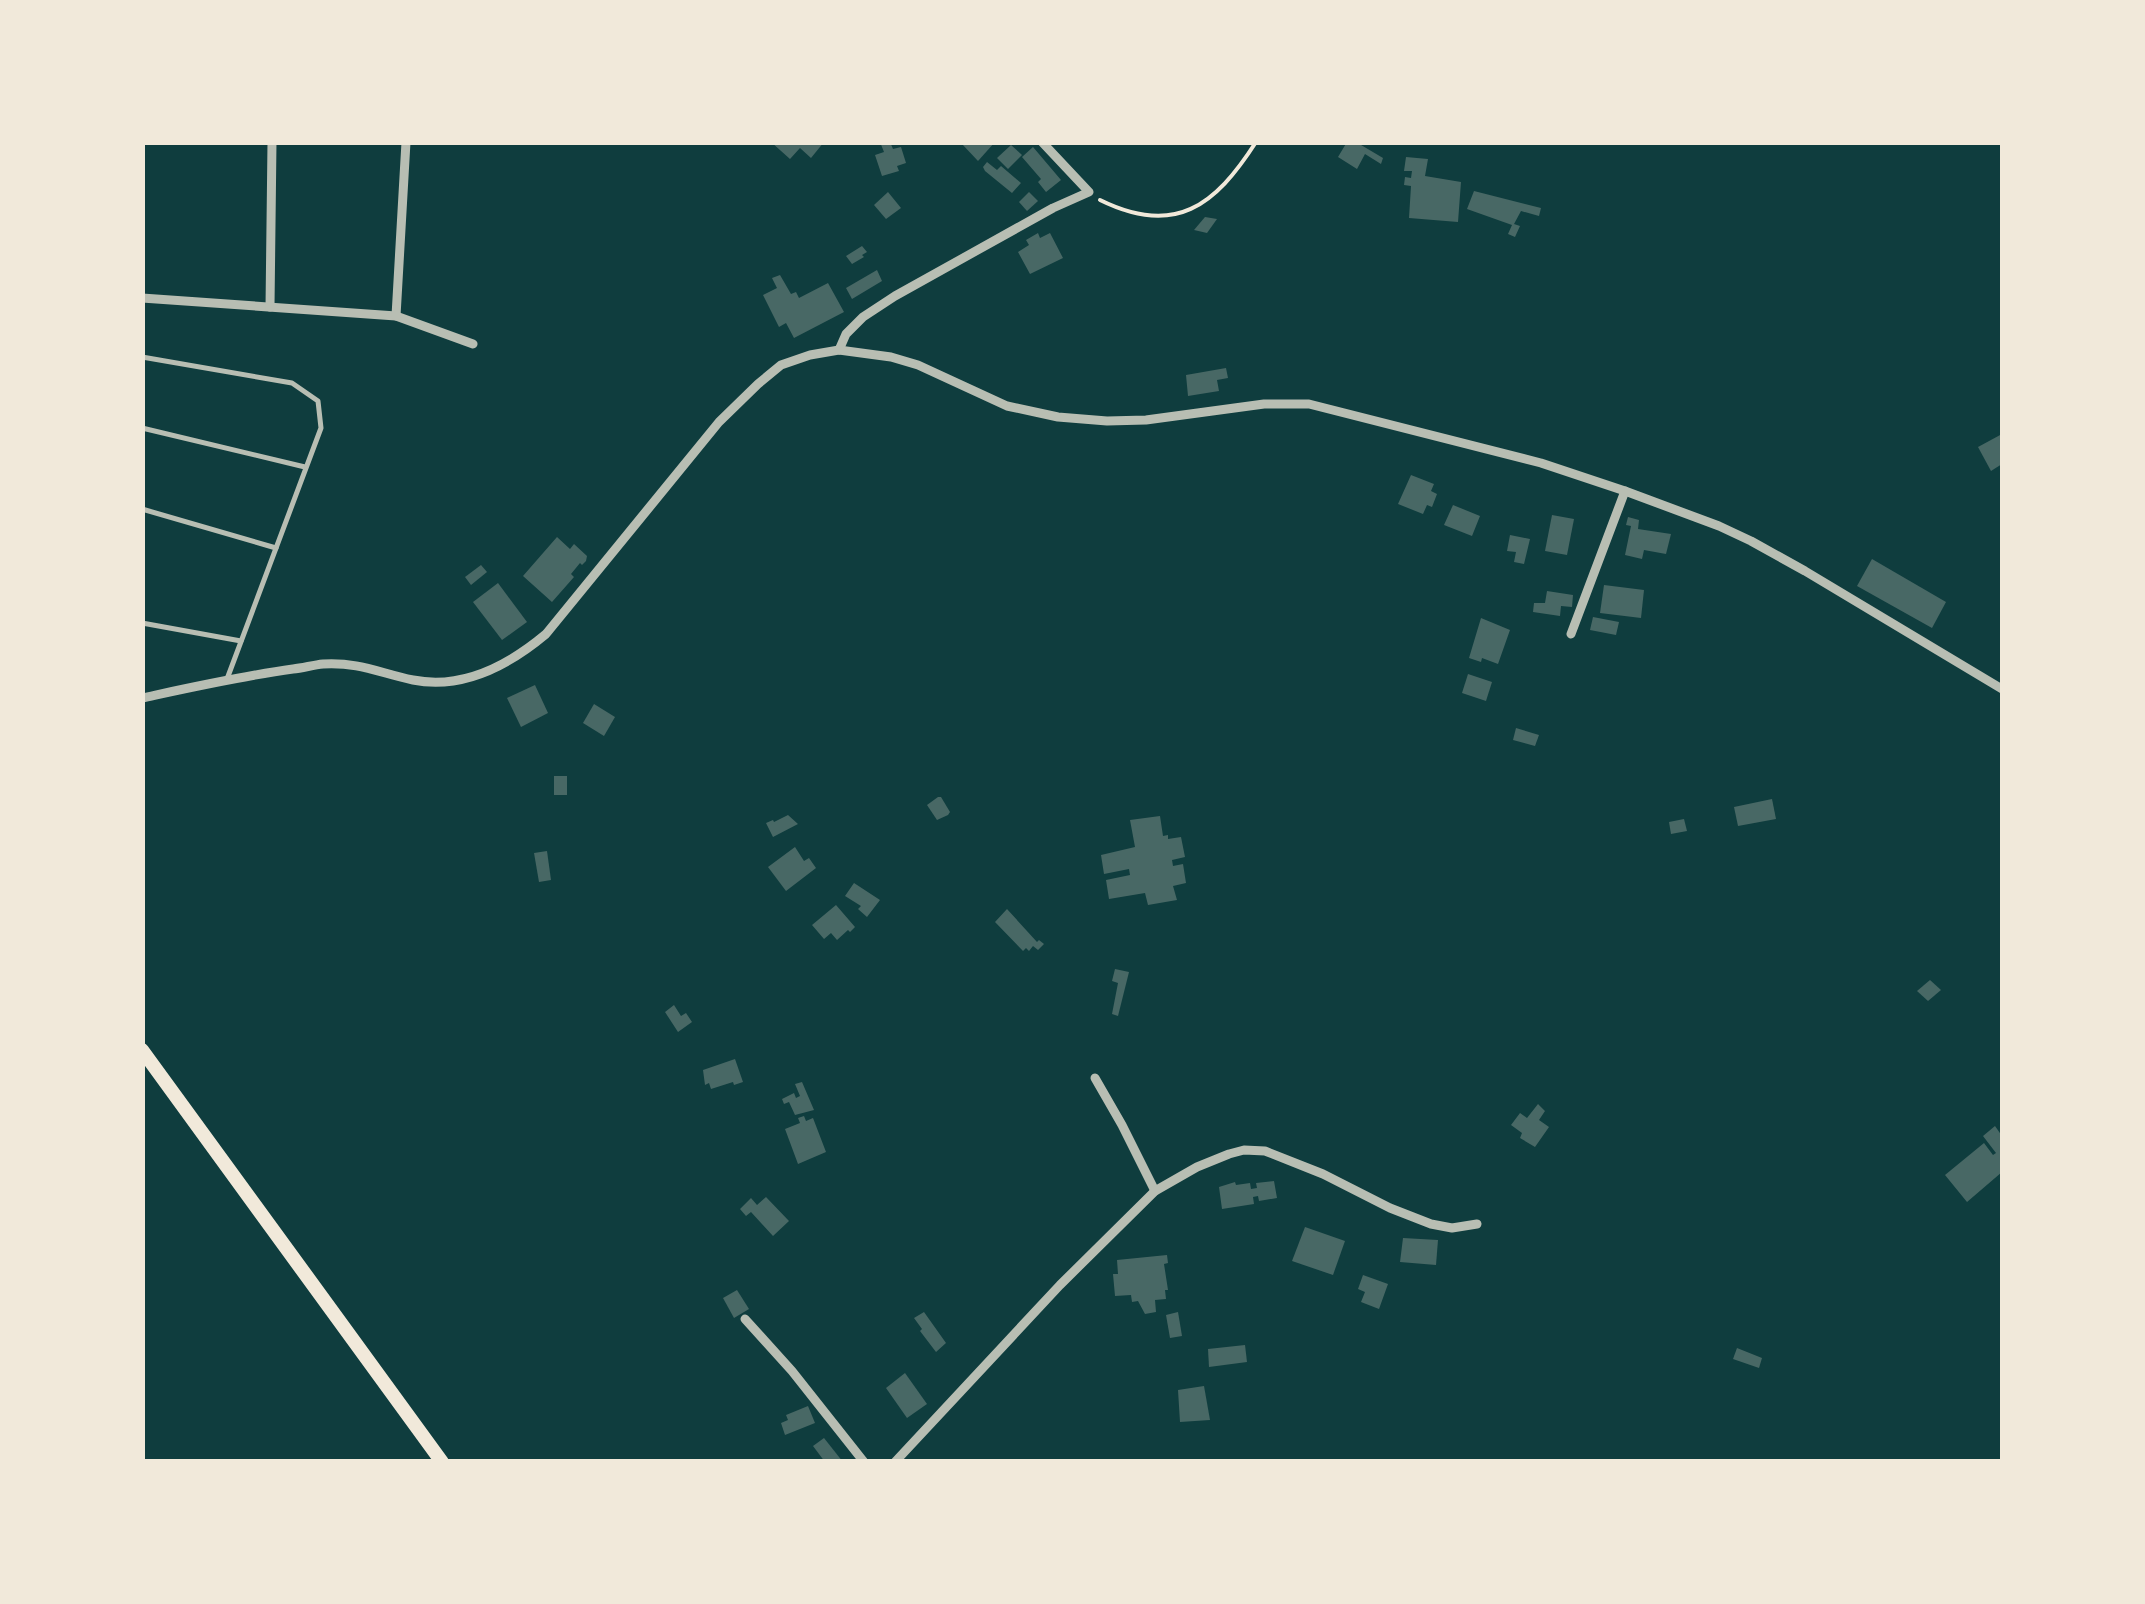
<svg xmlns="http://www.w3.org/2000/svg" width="2145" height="1604" font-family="'Open Sans',sans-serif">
<rect width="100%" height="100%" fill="#0f3d3e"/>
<g fill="#486865">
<path d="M771 142H824L811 158 800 148 790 159Z"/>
<path d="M880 142H890L893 149 901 147 906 163 897 166 899 171 882 176 875 155 884 152Z"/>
<path d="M964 142H995L978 161 962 144Z"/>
<path d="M1347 142H1356L1383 158 1381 164 1365 154 1357 169 1338 157Z"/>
<path d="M1011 145 1022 155 1008 169 997 158Z"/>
<path d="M1033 147 1061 180 1046 192 1038 182 1041 179 1022 157Z"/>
<path d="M1406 157 1428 159 1425 176 1461 182 1458 222 1409 218 1411 186 1404 185 1405 177 1411 178 1412 171H1404Z"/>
<path d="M987 162 997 170 1001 166 1021 183 1012 193 985 171 983 167Z"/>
<path d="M1474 191 1541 208 1539 216 1521 211 1514 224 1520 226 1515 237 1508 234 1512 225 1467 209Z"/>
<path d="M888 192 901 208 886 219 874 205Z"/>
<path d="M1029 192 1038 201 1027 211 1019 202Z"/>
<path d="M1205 217 1217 219 1207 233 1194 230Z"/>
<path d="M1038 233 1040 238 1050 233 1063 258 1030 274 1018 252 1029 245 1026 240Z"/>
<path d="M862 246 867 252 862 255 864 257 852 264 846 256Z"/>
<path d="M877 270 882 281 852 299 846 288Z"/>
<path d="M780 275 791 294 796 292 799 298 828 283 844 312 794 338 786 323 779 327 763 295 777 288 772 278Z"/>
<path d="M1226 368 1228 378 1217 380 1219 391 1188 396 1186 375Z"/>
<path d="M2002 434V464L1991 471 1978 447Z"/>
<path d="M1411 475 1434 484 1431 491 1437 494 1432 507 1427 505 1423 514 1398 504Z"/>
<path d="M1453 505 1480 516 1472 536 1444 525Z"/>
<path d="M1552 515 1574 519 1567 555 1545 551Z"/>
<path d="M1628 517 1639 520 1638 529 1671 534 1666 554 1644 550 1642 559 1625 555 1631 526 1626 525Z"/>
<path d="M1510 535 1530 539 1524 564 1514 562 1516 552 1507 551Z"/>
<path d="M557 537 570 549 574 544 587 556 586 561 582 565 580 563 571 574 574 577 552 602 523 576Z"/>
<path d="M1872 559 1946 602 1932 628 1857 586Z"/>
<path d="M481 565 487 572 471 585 465 577Z"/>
<path d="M498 583 527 622 502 640 473 602Z"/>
<path d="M1604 585 1644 590 1641 618 1600 613Z"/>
<path d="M1547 591 1573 595 1572 607 1561 606 1560 616 1533 612 1534 603H1545Z"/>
<path d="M1593 617 1619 622 1616 635 1590 630Z"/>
<path d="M1481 618 1510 630 1498 664 1482 658 1481 662 1469 658Z"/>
<path d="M1468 674 1492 682 1486 701 1462 693Z"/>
<path d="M535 685 548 713 521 727 507 698Z"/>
<path d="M594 704 615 717 604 736 583 723Z"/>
<path d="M1516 728 1539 735 1535 746 1513 740Z"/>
<rect x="554" y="776" width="13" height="19"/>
<path d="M938 797H941L950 812 948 815 937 820 927 805Z"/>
<path d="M1772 799 1776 819 1738 826 1734 807Z"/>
<path d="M788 815 798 824 773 837 766 823 773 820 774 822Z"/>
<path d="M1160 816 1163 836 1168 835V839L1181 837 1185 857 1172 860 1173 866 1183 864 1186 883 1173 886 1177 900 1148 905 1145 893 1109 899 1106 880 1130 875 1129 869 1104 874 1101 855 1135 847 1130 820Z"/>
<path d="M1684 819 1687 831 1671 834 1669 822Z"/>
<path d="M795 847 804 861 809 858 816 868 786 891 768 867Z"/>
<path d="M547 851 551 880 539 882 534 853Z"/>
<path d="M854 883 880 900 867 917 858 909 861 906 845 896Z"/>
<path d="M836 905 855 927 850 932 848 930 837 940 831 933 824 939 812 925Z"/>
<path d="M1007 909 1037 942 1039 940 1044 944 1038 950 1033 946 1029 951 1026 948 1023 951 995 922Z"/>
<path d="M1115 969 1129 972 1118 1016 1112 1014 1118 983 1112 981Z"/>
<path d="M1930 980 1941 990 1928 1001 1917 991Z"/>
<path d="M674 1005 681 1016 686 1013 692 1022 678 1032 665 1012Z"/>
<path d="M735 1059 743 1082 734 1085 733 1082 711 1089 709 1083 705 1085 703 1070Z"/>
<path d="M802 1082 814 1110 795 1115 789 1102 784 1104 782 1099 794 1093 796 1098 800 1096 795 1084Z"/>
<path d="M1538 1104 1545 1111 1539 1120 1549 1127 1535 1147 1520 1138 1522 1133 1511 1125 1520 1113 1527 1118Z"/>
<path d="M804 1116 806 1121 813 1118 826 1152 798 1164 785 1129 800 1123 798 1118Z"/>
<path d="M1995 1126 2002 1136V1172L1967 1202 1945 1175 1984 1143 1993 1155 1996 1153 1983 1136Z"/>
<path d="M1274 1181 1277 1198 1259 1201 1258 1196 1253 1197 1254 1204 1222 1209 1219 1187 1235 1182 1236 1185 1250 1183 1251 1189 1257 1188 1256 1183Z"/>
<path d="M766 1197 789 1221 773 1236 751 1212 746 1216 740 1209 751 1198 757 1205Z"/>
<path d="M1305 1227 1345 1241 1333 1275 1292 1261Z"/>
<path d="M1403 1238 1438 1240 1436 1265 1400 1262Z"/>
<path d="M1167 1255 1168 1263 1164 1264 1168 1290H1165L1166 1299 1155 1300 1156 1312 1145 1314 1138 1301 1132 1302 1131 1295 1115 1296 1113 1274H1118L1117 1260Z"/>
<path d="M1363 1275 1388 1284 1379 1309 1361 1302 1365 1292 1358 1289Z"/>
<path d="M737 1290 749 1309 734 1318 723 1298Z"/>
<path d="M924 1312 946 1343 936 1352 920 1331 922 1329 914 1318Z"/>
<path d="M1178 1312 1182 1336 1170 1338 1166 1315Z"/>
<path d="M1245 1345 1247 1362 1209 1367 1208 1349Z"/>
<path d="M1737 1348 1762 1358 1759 1368 1733 1359Z"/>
<path d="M905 1373 927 1404 907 1418 886 1388Z"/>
<path d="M1204 1386 1210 1420 1180 1422 1178 1390Z"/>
<path d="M808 1406 815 1423 785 1435 781 1423 788 1420 786 1415Z"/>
<path d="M824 1438 843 1462H825L813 1446Z"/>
</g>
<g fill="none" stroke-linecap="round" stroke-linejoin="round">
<path stroke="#f1e9da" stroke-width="4" d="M1100 200C1175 237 1215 206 1256 142"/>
<g stroke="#b8beb3" stroke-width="5">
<path d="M142 357 292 383 318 401 321 428 227 679"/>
<path d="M142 428 305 467"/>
<path d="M142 509 276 548"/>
<path d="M142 623 241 641"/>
</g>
<g stroke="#b8beb3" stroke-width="9">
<path d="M142 298 396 316 473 344"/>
<path d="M270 307 272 142"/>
<path d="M396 316 406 142"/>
<path d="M839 350 846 334 863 317 895 296 1053 208 1089 192 1042 142"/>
<path d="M1571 634 1625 491"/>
<path d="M142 698C193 687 242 676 293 669 303 668 313 665 323 664 360 662 379 673 413 680 463 690 509 665 546 634L719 422 758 384 781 365 810 355 839 350 891 357 918 365 1007 406 1058 417 1107 421 1146 420 1264 404H1309L1541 463 1625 491 1719 526 1751 541 1805 571 2002 689"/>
<path d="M1095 1078 1122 1125 1155 1191"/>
<path d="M745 1319 792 1371 864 1462"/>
<path d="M895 1462 1060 1285 1155 1191 1197 1167 1229 1154 1244 1150 1265 1151 1323 1174 1390 1208 1431 1224 1452 1228 1477 1224"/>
</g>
<path stroke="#f1e9da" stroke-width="14" d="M142 1050 442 1462"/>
</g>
<rect width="2145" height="1604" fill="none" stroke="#f1e9da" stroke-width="290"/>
</svg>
